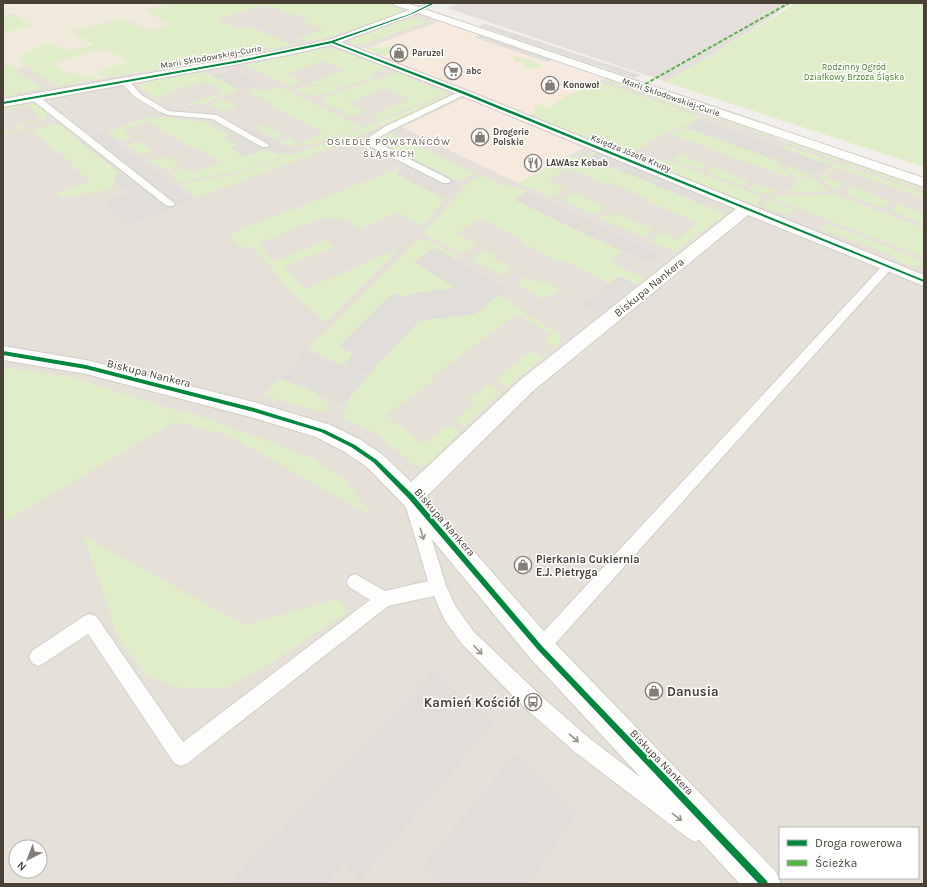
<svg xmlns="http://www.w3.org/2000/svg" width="927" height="887" font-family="Karla,sans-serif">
<rect width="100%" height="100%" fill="#f2efeb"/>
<path fill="#e6e1d8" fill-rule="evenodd" d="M3 3H386L439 22 364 49 477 93 402 127 535 116 603 79 924 189V884H3ZM780 828H918V878H780ZM16 847H40V871H16Z"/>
<path fill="#f5eadd" d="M439 22 603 79 536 116 597 140 520 184 402 127 476 93 363 49Z"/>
<path fill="#e4dfda" d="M460 3H791L766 21 666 82 447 8Z"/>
<path fill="#f0eadd" d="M3 3H172L205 18 234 48V57L57 86 27 66 3 72Z"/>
<g fill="#e0edc9">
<path d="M172 3H386L400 8 401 11C393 18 317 43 306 41 304 41 300 39 298 38L324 29 304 22 308 20 265 5 216 19 237 28 252 27 293 45 272 49 266 47 240 53 235 56 109 77 101 76 98 73 103 69 130 62 105 48 53 63 67 73 101 78 57 86 18 60 22 55 49 42 68 51 93 45 72 31 124 19 148 31 171 25 145 10Z"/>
<path d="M797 3H924V167L666 82Z"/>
<path d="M14 14 32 26 3 33V16Z"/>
<path d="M417 19 427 22 364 44H354L349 41 350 40 407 20Z"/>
<path d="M410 46 382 56 367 49V48Z"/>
<path d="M327 48C339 49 379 62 386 69L384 71 380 70 370 74 374 76 350 85 308 84 345 70 323 61 286 74 302 82 290 86 244 65Z"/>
<path d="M517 56 543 65 537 68H522L525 64 515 61 514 57Z"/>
<path d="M3 61 42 88 3 97Z"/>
<path d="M203 72 240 90 199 105 184 106 224 92 204 81 154 98 139 87 147 81Z"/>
<path d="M389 73H398L447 93 378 120 375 119 373 115 411 99 385 88 347 103 365 112 351 116 324 102V98L378 78 382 79 392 75Z"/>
<path d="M604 78H610L656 94 652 96 602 79Z"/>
<path d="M597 81 699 116C691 128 673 128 661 135 654 139 646 144 639 149L642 150 615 149 529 115 534 113V107L540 104 550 108 556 104 554 103Z"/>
<path d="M278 86 361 127C340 135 301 153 280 142L289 138 299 144 324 133 272 106 275 105 248 91 254 88 262 92Z"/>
<path d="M305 86H346C327 93 316 101 296 90Z"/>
<path d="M658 95 701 110 702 111 700 113 654 97Z"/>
<path d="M442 97 449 98 383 126 376 123Z"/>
<path d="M224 99 237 107 223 112 210 105Z"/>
<path d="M32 102 48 112 47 116 42 119 22 126 25 128 3 136V133L19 128 17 125 41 118 27 104 3 111V108Z"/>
<path d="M718 115 773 135V136L772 137 712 117Z"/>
<path d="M160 117 205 122 229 135 225 137 239 145 230 149 266 148 280 155 285 153 288 155 240 171 177 182 171 172 184 168 193 174 221 162 196 147 191 148 148 121 122 130 132 137 120 141 108 133 110 131 143 119Z"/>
<path d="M54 124 60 125 119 172 113 180 117 183 109 190 62 197 57 193 90 180 70 165 73 164 32 131Z"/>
<path d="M372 124 379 127 358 137 331 141Z"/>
<path d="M264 125 284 136 275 139 255 128Z"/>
<path d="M687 128 774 159 790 178 670 134Z"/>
<path d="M388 133H392L474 173 460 182 380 143 383 137Z"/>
<path d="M354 139 198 197 180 184 240 173 325 143Z"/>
<path d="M138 141 152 151 141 155 126 145Z"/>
<path d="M791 142 924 186V190L788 143Z"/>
<path d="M784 145 831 161 827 164 783 149Z"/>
<path d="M593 152 597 153 590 158 726 214 675 252 650 241 661 232 677 240 698 223 649 202 650 200 609 182 605 184 568 168 547 180 564 189 552 197 518 184 567 156 581 158Z"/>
<path d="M631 153 670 161 764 198 754 206 626 155Z"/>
<path d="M679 154 707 165 701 169H698L674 160Z"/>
<path d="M161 157 164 159 169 158 180 165 168 170 149 161Z"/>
<path d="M837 163 924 193V198L836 167 824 177 844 184 836 190 834 189 819 178Z"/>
<path d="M783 165 808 174 811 177 795 179Z"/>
<path d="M404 167 396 174 445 199 421 227 399 212 360 229 347 219 323 218 258 243 274 262 327 240 334 247 283 267 305 289 400 248 325 322 294 294 253 248 239 246 228 234Z"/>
<path d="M713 167 717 169 749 181 744 185H739L708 173V171Z"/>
<path d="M480 175 504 186 511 185 527 192 515 200 623 251 609 261 645 279 637 285 619 276 610 284 562 260 559 262 521 242 524 240 481 218 456 233 477 245 463 254 426 235 425 231 469 182Z"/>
<path d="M814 179 829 191 785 193 797 183 796 181Z"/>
<path d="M755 183 756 184 778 192 761 194 748 189Z"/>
<path d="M853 187 890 201 883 208 846 194Z"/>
<path d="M574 193 605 207 594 215 562 200Z"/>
<path d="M833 194 924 228V257L769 197Z"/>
<path d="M769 200 797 211 783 214 763 206Z"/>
<path d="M898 204 924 213V224L891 211Z"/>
<path d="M616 213 654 229 643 237 600 218 607 214 612 216Z"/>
<path d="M826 223 924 261V266C913 267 900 265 893 256L821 228Z"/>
<path d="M418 240H427L458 257 455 259 435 248 414 262 456 288 415 293 404 297 339 347 354 353 343 365 308 349Z"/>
<path d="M485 250 495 255 492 258 512 268 501 275 471 259Z"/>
<path d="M526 276 537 283 542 280 559 289 544 300 516 284Z"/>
<path d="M498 295 525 311 523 312 558 333 560 336V343L555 348 544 341 552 334 517 314 432 377 435 380 386 415 423 444 449 425 460 432 430 464 422 467 414 465 376 433 345 420 344 413 350 397 368 375 419 321 475 314Z"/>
<path d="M532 351 543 358 507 387 495 379Z"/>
<path d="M3 367 72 377 184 413 189 412 313 458 345 480 373 517 226 434 174 422 3 523Z"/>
<path d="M280 378 315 392 329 406 328 409 322 412 264 396 268 390Z"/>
<path d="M489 384 501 392 465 427 455 420 475 404 469 399Z"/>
<path d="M83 536 245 625 337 599 349 611 265 667 224 689 174 687 146 675 116 634 104 594Z"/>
</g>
<g fill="#e1deda">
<path d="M486 24 641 75 634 78 479 26Z"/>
<path d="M481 34 553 59 547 62 474 37Z"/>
<path d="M233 69 262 83 240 90 212 76Z"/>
<path d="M700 120 773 145 827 164 815 174 687 128Z"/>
<path d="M247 128 291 151 280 155 266 148 245 157 230 148 238 145 224 137Z"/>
<path d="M101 133 193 199 129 226 102 203 129 192 113 180 119 172 79 141Z"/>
<path d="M597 153 715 200 707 206 589 158Z"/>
<path d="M413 159 460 182 445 199 396 174Z"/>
<path d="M527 192 659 254 647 263 514 200Z"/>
<path d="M435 248 507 289 475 314 419 321 368 375 343 365 354 354 338 347 393 293 404 297 415 293 456 288 413 262Z"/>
<path d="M619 276 637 285 600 315 582 306Z"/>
<path d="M305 351 367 377 344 404 280 378Z"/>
<path d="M435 669 493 725 360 881 343 862 328 884H228Z"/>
<path d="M516 752 549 787 578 812 530 884H438L422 865Z"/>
</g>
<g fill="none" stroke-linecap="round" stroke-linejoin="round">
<defs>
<g id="lane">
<path d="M429 3H437L420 11 415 10Z"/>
<path d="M122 79H128L140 94 165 109 169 111 217 115 269 145 268 147H262L212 119 168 115 160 112 135 97 125 87 121 81Z"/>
<path d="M461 91H464L468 93 392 130 375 140 376 142 449 179 451 181 449 183H443L370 146 366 139 386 126Z"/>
<path d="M31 95H37L173 202 175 204 173 206H167L31 99Z"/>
<path d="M888 263 892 264 893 266 892 268 546 654 540 657 534 654 531 648 534 642 884 264Z"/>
<path d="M414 501 419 502 422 507 446 586 456 607 474 632 540 695 589 738 702 824 706 831 702 838 695 842 688 838 575 752 526 709 462 644 444 619 434 596 388 606 188 763 181 766 174 763 88 634 44 663 38 666 32 663 29 657 32 651 84 616 90 614 96 616 183 742 370 600 349 587 347 582 349 577 355 574 385 591 428 581 406 507 409 502Z"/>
</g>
<path id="street" d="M392 3H406L421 8 924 178V187L418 13 341 42 468 91 924 275V286L748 215 533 391 426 497 550 638 776 872 781 884H740L530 658 403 504 367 467 345 452 316 437 254 418 86 374 3 360V346L86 360 254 402 331 425 361 440 383 455 411 482 519 381 736 209 460 95 331 45 288 55 3 107V99L288 49 329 40 409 10 394 5Z"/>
</defs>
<use href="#lane" stroke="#d0cdc8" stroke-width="2"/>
<use href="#street" stroke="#d0cdc8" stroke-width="2"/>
<use href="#lane" fill="#fdfdfc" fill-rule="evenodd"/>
<use href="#street" fill="#fdfdfc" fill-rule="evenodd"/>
<path stroke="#57b346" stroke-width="2" stroke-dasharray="4 2" stroke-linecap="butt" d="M640 87 789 3"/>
<defs>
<g id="cycleway">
<path d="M432 3H435L412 14 334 42 465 92 924 280V282L463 94 332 43 240 62 3 104V102L240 60 331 41 410 14Z"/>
<path d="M3 351 86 365 254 408 325 430 355 445 377 460 413 495 542 646 767 881 768 884H759L538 650 409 499 373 462 351 447 321 432 254 412 86 369 3 355Z"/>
</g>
</defs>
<use href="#cycleway" stroke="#fff" stroke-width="3"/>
<use href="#cycleway" fill="#00873e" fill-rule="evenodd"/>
</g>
<defs><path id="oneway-shaft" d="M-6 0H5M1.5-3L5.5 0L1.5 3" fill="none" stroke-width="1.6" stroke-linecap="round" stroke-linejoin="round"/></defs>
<g stroke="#9a968f">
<use href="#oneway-shaft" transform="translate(422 534) rotate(74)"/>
<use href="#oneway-shaft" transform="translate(478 650) rotate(46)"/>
<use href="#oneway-shaft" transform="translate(574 738) rotate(41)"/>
<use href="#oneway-shaft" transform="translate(677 817) rotate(37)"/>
</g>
<defs>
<symbol id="shop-ring" viewBox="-11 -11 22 22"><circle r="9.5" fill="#fff" stroke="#847e75" stroke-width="1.5"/><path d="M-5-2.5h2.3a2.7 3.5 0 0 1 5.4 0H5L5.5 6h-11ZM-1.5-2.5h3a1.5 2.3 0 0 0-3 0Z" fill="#847e75"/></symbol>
<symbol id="supermarket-ring" viewBox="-11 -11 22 22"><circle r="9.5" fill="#fff" stroke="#847e75" stroke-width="1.5"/><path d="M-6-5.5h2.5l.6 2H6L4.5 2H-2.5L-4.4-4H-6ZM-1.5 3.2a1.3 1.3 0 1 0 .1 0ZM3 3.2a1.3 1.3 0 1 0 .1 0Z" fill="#847e75"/></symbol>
<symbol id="restaurant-ring" viewBox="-11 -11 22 22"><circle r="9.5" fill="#fff" stroke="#847e75" stroke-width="1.5"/><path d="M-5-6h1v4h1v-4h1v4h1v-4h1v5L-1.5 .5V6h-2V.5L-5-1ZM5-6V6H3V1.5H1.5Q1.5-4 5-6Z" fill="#847e75"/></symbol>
<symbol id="bus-ring" viewBox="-11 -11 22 22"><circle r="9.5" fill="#fff" stroke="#847e75" stroke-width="1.5"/><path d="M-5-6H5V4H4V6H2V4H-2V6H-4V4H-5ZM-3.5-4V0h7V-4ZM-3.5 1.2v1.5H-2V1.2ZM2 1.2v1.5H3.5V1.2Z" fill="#847e75"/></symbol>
</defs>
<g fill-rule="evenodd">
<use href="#shop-ring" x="389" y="43" width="20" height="20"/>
<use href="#supermarket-ring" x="443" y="61" width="20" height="20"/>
<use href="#shop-ring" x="540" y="75" width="20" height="20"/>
<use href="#shop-ring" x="470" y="127" width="20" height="20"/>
<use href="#restaurant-ring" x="523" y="153" width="20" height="20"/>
<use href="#shop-ring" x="513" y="555" width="20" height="20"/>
<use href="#shop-ring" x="644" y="681" width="20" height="20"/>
<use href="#bus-ring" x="523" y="692" width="20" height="20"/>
</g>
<g text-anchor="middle" stroke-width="3" stroke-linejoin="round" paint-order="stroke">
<g font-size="9" font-weight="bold" fill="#494136" stroke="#fff" text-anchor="start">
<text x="412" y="56">Paruzel</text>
<text x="466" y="74">abc</text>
<text x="563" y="88">Konowoł</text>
<text x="493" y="135">Drogerie<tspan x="493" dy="10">Polskie</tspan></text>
<text x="546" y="166">LAWAsz Kebab</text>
</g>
<g font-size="9" fill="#494136" stroke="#fff">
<text transform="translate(211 57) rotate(-10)" y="3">Marii Skłodowskiej-Curie</text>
<text transform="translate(671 97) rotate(19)" y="3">Marii Skłodowskiej-Curie</text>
<text transform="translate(631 153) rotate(22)" y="3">Księdza Józefa Krupy</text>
</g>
<g font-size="9" fill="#4a8024" stroke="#fff">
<text x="854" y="70">Rodzinny Ogród<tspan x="854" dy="10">Działkowy Brzoza Śląska</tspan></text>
</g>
<g font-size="10" letter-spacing="1" fill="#6d5e4c" stroke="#fff">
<text x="389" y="145">OSIEDLE POWSTAŃCÓW<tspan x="389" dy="12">ŚLĄSKICH</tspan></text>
</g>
<g font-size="11" fill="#494136" stroke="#fff">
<text transform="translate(649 287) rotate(-39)" y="4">Biskupa Nankera</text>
<text transform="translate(149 373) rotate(14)" y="4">Biskupa Nankera</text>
<text transform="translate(445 522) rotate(49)" y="4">Biskupa Nankera</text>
<text transform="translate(662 762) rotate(46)" y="4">Biskupa Nankera</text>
</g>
<g font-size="11" font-weight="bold" fill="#494136" stroke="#fff" text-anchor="start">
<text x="536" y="563">Pierkania Cukiernia<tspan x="536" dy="13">E.J. Pietryga</tspan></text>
</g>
<g font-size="13" font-weight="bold" fill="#494136" stroke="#fff" text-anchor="start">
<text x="667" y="696">Danusia</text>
<text x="520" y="707" text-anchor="end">Kamień Kościół</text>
</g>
</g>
<rect width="927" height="887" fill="none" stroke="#494136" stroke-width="8"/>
<rect x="779" y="827" width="140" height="52" fill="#ffffff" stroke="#b6b3af"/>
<rect x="787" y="840" width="20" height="6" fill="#00873e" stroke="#b6b3af"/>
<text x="815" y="847" font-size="12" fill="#494136">Droga rowerowa</text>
<rect x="787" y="860" width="20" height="6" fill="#57b346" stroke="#b6b3af"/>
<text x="815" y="867" font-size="12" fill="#494136">Ścieżka</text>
<g transform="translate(28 859) rotate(222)"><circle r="19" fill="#ffffff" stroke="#b6b3af"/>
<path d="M0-3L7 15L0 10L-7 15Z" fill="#847e75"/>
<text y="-6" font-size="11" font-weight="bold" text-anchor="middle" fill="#494136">N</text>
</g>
</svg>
